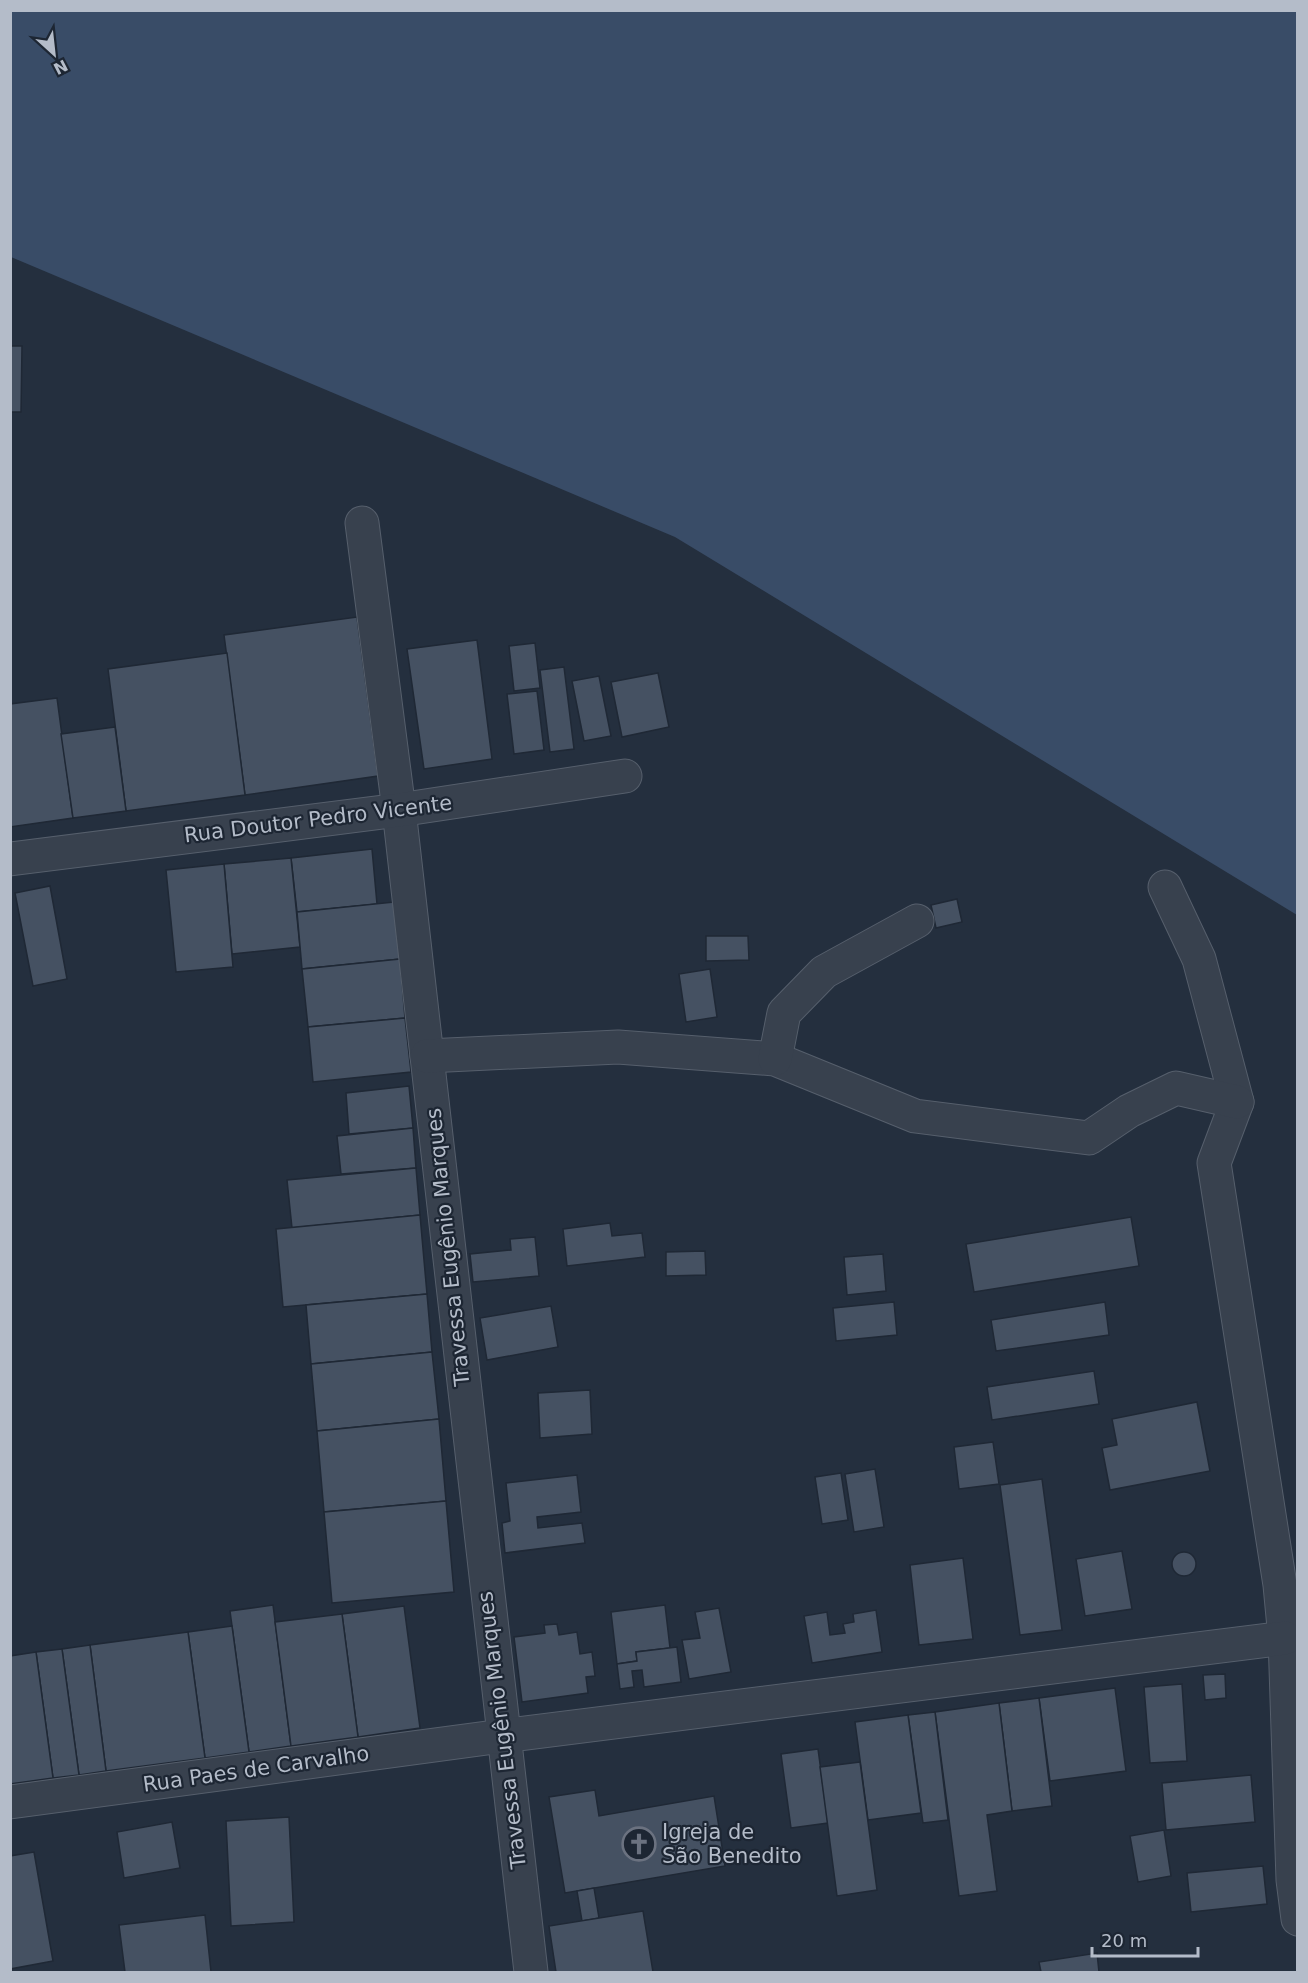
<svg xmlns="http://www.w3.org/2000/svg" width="1308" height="1983" font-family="'DejaVu Sans',sans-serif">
<rect width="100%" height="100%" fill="#242f3e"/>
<path fill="#394c67" d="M10 11H1297V915L675 537 11 257Z"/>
<g fill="#455162" stroke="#1f2835" stroke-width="1.5">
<path d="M10 346H22L21 412H10Z"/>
<path d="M357 617 378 776 245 795 224 635Z"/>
<path d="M477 640 492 759 424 769 407 649Z"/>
<path d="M535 643 540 688 514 691 509 646Z"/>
<path d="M227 653 245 795 126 811 108 669Z"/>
<path d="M564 667 574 749 550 752 540 670Z"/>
<path d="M658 673 669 727 622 737 611 682Z"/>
<path d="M599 676 611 736 584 741 572 681Z"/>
<path d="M537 691 544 750 514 754 507 694Z"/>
<path d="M57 698 73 818 10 827V704Z"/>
<path d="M115 727 126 811 73 818 61 734Z"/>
<path d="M372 849 377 904 297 912 291 858Z"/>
<path d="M291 858 300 947 232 954 224 864Z"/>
<path d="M224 864 233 967 176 972 166 870Z"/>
<path d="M50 886 67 979 33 986 15 893Z"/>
<path d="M957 899 962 922 936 928 931 905Z"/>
<path d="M394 902 400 959 302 969 297 912Z"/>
<path d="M706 936H748L749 960 706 961Z"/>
<path d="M400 959 405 1018 308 1027 302 969Z"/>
<path d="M710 969 717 1017 686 1022 679 974Z"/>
<path d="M405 1018 411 1072 313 1082 308 1027Z"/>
<path d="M409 1086 413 1128 349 1134 346 1093Z"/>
<path d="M413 1128 416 1168 341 1174 337 1136Z"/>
<path d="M416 1168 420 1215 292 1228 287 1180Z"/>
<path d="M420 1215 427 1294 283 1307 276 1229Z"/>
<path d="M1131 1217 1139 1266 974 1292 966 1244Z"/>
<path d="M610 1223 612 1236 642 1233 645 1257 567 1266 563 1229Z"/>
<path d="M535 1237 539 1276 473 1282 470 1254 511 1250 510 1239Z"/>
<path d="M705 1251 706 1275 666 1276V1252Z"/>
<path d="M883 1254 886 1291 847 1295 844 1257Z"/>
<path d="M427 1294 432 1352 311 1364 306 1305Z"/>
<path d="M894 1302 897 1335 836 1341 833 1308Z"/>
<path d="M1105 1302 1109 1335 996 1351 991 1320Z"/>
<path d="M551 1306 558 1347 487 1360 480 1318Z"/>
<path d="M432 1352 439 1419 317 1431 311 1364Z"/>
<path d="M1094 1371 1099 1404 992 1420 987 1387Z"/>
<path d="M590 1390 592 1434 540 1438 538 1393Z"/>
<path d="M1197 1402 1210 1471 1110 1490 1102 1448 1117 1445 1112 1419Z"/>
<path d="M439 1419 446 1501 324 1512 317 1431Z"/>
<path d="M993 1442 999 1484 959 1489 954 1447Z"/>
<path d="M875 1469 884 1527 854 1532 845 1474Z"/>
<path d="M841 1473 848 1520 822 1524 815 1477Z"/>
<path d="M577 1475 581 1512 537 1517 538 1528 582 1523 585 1543 505 1553 502 1523 510 1521 506 1483Z"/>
<path d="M1042 1479 1062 1630 1020 1635 1000 1485Z"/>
<path d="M446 1501 454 1592 332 1603 324 1512Z"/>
<path d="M1122 1551 1132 1609 1085 1616 1076 1559Z"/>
<circle cx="1184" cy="1564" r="12"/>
<path d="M963 1558 973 1639 919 1645 910 1565Z"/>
<path d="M273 1605 291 1746 249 1752 230 1611Z"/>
<path d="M665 1605 670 1648 636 1652 637 1661 617 1664 611 1612Z"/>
<path d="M404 1606 420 1728 358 1737 342 1614Z"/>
<path d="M719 1608 731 1672 689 1679 682 1640 700 1638 695 1612Z"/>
<path d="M876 1610 882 1652 812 1663 804 1616 827 1612 830 1635 845 1633 843 1624 854 1622 853 1614Z"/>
<path d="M342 1614 358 1737 291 1746 275 1622Z"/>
<path d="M557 1624 559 1635 577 1632 580 1654 592 1652 595 1676 586 1677 588 1693 522 1702 514 1637 545 1633 544 1625Z"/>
<path d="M232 1626 249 1752 205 1758 188 1632Z"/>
<path d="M188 1632 205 1758 106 1771 90 1645Z"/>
<path d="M90 1645 106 1771 79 1775 62 1649Z"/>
<path d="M677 1647 681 1682 644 1687 642 1670 632 1671 634 1687 620 1689 617 1664 637 1661 636 1652Z"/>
<path d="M62 1649 79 1775 53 1778 36 1652Z"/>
<path d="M36 1652 53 1778 10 1784V1656Z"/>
<path d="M1225 1674 1226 1698 1205 1700 1203 1675Z"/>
<path d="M1182 1684 1187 1761 1150 1763 1144 1687Z"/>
<path d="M1115 1688 1126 1771 1050 1781 1039 1698Z"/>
<path d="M1039 1698 1052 1806 1012 1811 999 1703Z"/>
<path d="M999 1703 1012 1811 987 1815 997 1891 959 1896 935 1712Z"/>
<path d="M935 1712 948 1820 923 1823 908 1715Z"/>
<path d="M908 1715 921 1813 868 1820 855 1722Z"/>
<path d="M818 1749 828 1823 791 1828 781 1754Z"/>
<path d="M860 1762 877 1890 837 1896 820 1767Z"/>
<path d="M1251 1775 1255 1822 1166 1830 1162 1783Z"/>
<path d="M595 1790 599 1816 714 1796 725 1866 565 1893 549 1797Z"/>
<path d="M289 1817 294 1922 231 1926 226 1821Z"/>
<path d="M172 1822 180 1868 124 1878 117 1832Z"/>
<path d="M1164 1830 1171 1876 1138 1882 1130 1836Z"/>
<path d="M34 1852 53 1961 10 1969V1856Z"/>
<path d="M1263 1866 1267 1904 1191 1912 1187 1873Z"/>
<path d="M594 1888 599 1918 582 1921 577 1891Z"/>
<path d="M643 1911 653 1972H556L549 1926Z"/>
<path d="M205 1915 211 1972H125L119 1925Z"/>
<path d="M1097 1953 1099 1972H1041L1039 1962Z"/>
</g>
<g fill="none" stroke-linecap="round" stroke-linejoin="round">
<defs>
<g id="minor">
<path d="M362 523 399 810 531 1972"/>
<path d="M10 859 399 810 625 776"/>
<path d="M1165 887 1199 959 1237 1102 1214 1163 1280 1585 1285 1638 1293 1880 1298 1919"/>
<path d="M427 1056 618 1047 775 1059 915 1116 1089 1138 1129 1111 1176 1088 1237 1102"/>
<path d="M775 1059 784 1013 824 972 917 921"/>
<path d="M10 1802 502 1736 1285 1638"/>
</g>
</defs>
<use href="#minor" stroke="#565f6c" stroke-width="35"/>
<use href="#minor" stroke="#38414e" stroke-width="33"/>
</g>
<defs>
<symbol id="church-ring" viewBox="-11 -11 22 22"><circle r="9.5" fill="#1d2633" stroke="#6b7280" stroke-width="1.5"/><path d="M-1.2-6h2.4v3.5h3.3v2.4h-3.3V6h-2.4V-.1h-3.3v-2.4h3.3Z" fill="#6b7280"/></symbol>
</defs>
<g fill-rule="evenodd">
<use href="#church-ring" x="620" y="1825" width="38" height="38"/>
</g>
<g text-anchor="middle" stroke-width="4.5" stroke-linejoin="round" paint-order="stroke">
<g font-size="21" fill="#b4bcc9" stroke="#1d2633">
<text transform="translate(318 819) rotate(-7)" y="7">Rua Doutor Pedro Vicente</text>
<text transform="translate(448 1247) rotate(-96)" y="7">Travessa Eugênio Marques</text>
<text transform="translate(502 1730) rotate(-97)" y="7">Travessa Eugênio Marques</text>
<text transform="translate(256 1769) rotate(-8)" y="7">Rua Paes de Carvalho</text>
</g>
<g font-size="21" fill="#b4bcc9" stroke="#1d2633" text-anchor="start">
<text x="662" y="1839">Igreja de<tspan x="662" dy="24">São Benedito</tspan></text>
</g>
</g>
<rect width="1308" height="1983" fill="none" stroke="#b4bcc9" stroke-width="24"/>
<g transform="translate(54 54) rotate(153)" stroke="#1d2633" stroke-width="4.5" paint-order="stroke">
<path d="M0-4.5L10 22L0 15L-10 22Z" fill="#b4bcc9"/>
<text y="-9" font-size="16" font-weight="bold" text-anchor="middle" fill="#b4bcc9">N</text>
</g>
<path d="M1092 1947v9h106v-9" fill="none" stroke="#b4bcc9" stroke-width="3"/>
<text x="1101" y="1947" font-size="18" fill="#b4bcc9" stroke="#1d2633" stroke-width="4.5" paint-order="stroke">20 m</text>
</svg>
